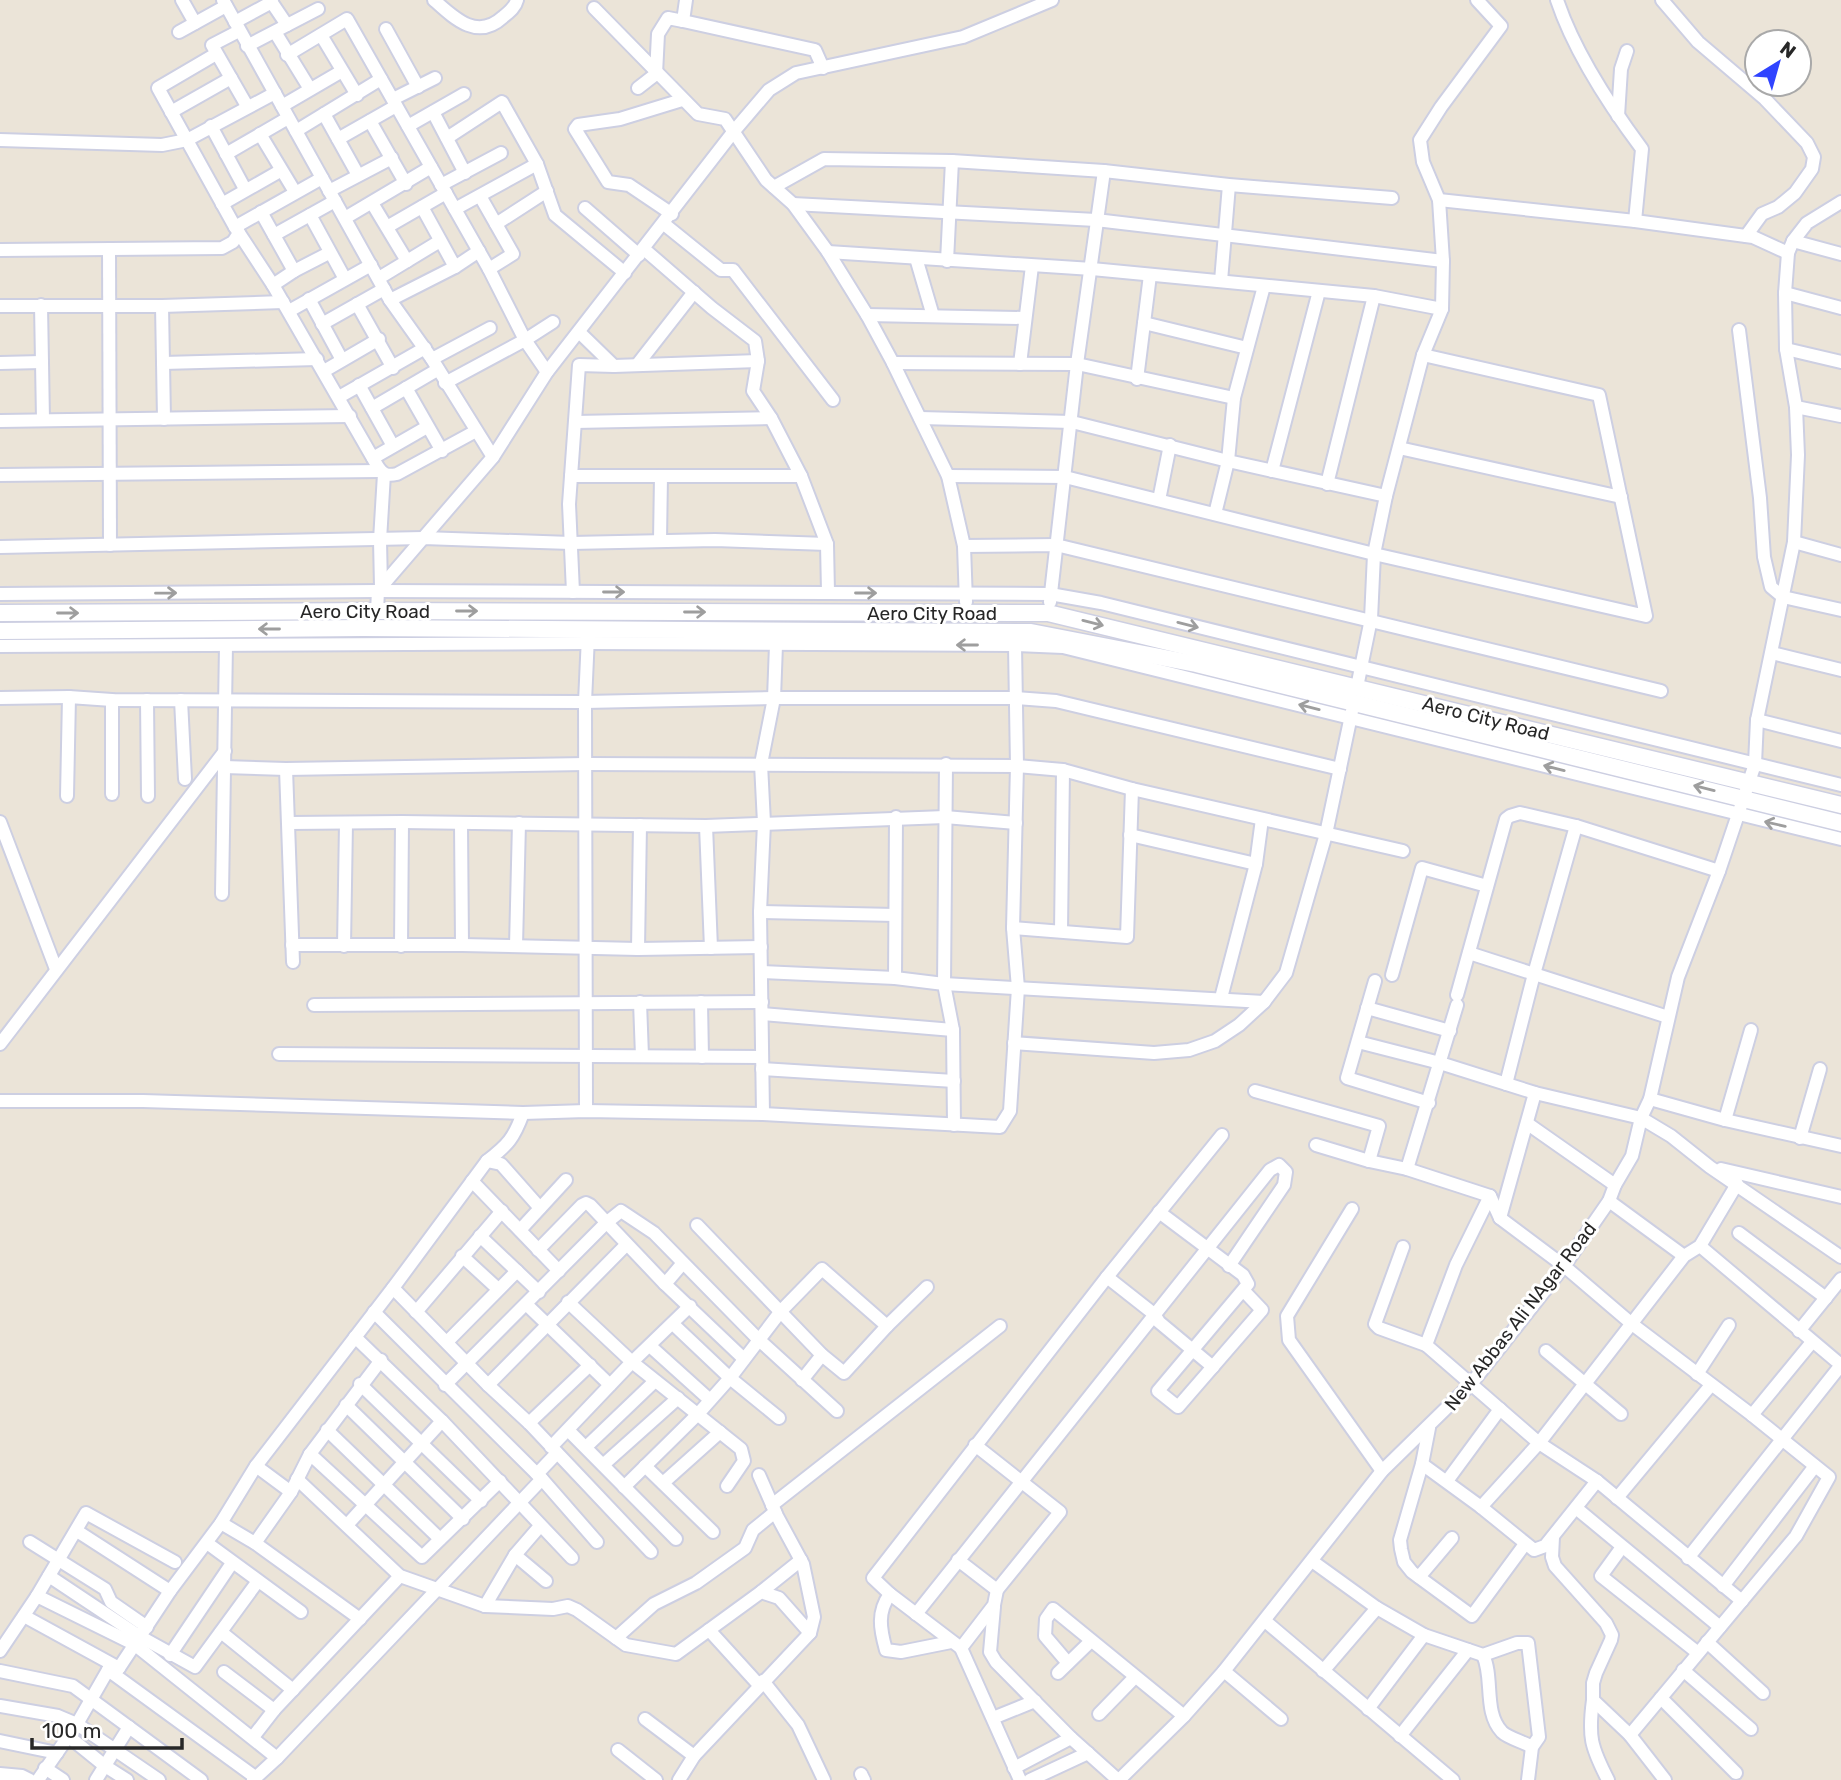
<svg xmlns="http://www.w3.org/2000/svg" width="1841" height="1780" font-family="Rubik,sans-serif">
<rect width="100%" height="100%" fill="#ebe4d8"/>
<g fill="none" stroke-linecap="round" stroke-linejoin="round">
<defs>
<g id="street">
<path d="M182 0 195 23"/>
<path d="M223 0 390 300 432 359 493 457"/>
<path d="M270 0 287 25"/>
<path d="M434 0C454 18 477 41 503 17 509 12 515 8 517 0"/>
<path d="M1557 0C1574 51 1610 106 1642 149L1635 221"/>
<path d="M1662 0 1698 42 1765 99 1807 143 1814 157 1812 169 1795 193 1778 207 1762 214 1746 236"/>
<path d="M594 8 698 114 725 119 766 180 793 204 828 252 867 315 893 363 948 476 964 546 966 602"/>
<path d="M683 21 815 50 823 68"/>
<path d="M235 22 272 2"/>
<path d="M386 29 418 87"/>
<path d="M239 31 212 45 247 106"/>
<path d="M179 32 226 6"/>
<path d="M275 32 310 89"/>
<path d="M321 35 357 95"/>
<path d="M247 46 318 9"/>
<path d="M216 54 158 88 235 227 273 285 378 467C383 475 388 476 397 474L476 431"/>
<path d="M287 55 347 19 489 269 525 340 547 372"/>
<path d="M638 88 656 74 658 34 668 18 683 21 686 0"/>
<path d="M393 99 435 78"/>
<path d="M282 106 342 71"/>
<path d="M171 112 231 78"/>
<path d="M433 112 465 173"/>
<path d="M324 114 358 175"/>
<path d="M1618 116 1621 69 1627 51"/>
<path d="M370 121 406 184"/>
<path d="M211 126 245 189"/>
<path d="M408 126 464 94"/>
<path d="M296 131 381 79"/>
<path d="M260 134 295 192"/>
<path d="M447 138 502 102 537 164 555 215 625 273"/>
<path d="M338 139 396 106"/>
<path d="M0 140 162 145 187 140 275 93"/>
<path d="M226 154 288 118"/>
<path d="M441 185 501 153"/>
<path d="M774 187 824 159 952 161 1104 171 1229 185 1392 198"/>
<path d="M329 191 392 158"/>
<path d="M480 196 513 254 489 269"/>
<path d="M1439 200 1635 221 1753 237 1788 253"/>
<path d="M372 203 407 261"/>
<path d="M222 204 280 171"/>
<path d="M793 204 1096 220 1443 261"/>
<path d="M422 207 455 267"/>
<path d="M585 208 639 255"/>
<path d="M455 209 537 164"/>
<path d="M261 212 294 271"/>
<path d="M672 214 629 185 608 182 575 129 578 125 620 119 682 100"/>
<path d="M310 215 345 279"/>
<path d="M345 218 431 167"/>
<path d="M496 224 547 191"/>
<path d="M664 224 721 270H733L833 400"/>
<path d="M235 227 322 178"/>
<path d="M387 227 446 193"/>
<path d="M274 235 335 201"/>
<path d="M1793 241 1841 254"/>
<path d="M109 249 110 545"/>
<path d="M644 249 712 308 755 341 758 361 753 391 771 418 801 476 827 544 828 592"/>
<path d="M0 250 222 248 233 242 239 233"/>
<path d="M828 252 1092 269 1374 296 1442 309"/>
<path d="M916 258 933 316"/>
<path d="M947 261 952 161"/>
<path d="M379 278 440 241"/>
<path d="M1221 281 1229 185"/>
<path d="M273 285 294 271 329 253"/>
<path d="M1785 293 1841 308"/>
<path d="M309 299 342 360"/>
<path d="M390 300 455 267 479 251"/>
<path d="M357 304 393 368"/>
<path d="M41 305 43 420"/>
<path d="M0 306H162L283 302"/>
<path d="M162 306 164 419"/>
<path d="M289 311 371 265"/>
<path d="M867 315 1024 318"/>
<path d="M1144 323 1247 348"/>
<path d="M322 324 384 289"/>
<path d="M1739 330 1760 498 1764 557 1771 587 1783 597 1841 610"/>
<path d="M579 332 614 366"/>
<path d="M1786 349 1841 362"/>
<path d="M432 359 490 328"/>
<path d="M0 363 42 362"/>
<path d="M163 363 317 359"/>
<path d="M893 363 1077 364 1234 398"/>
<path d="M1020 364 1032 266"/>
<path d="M637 365 694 292"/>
<path d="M324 371 379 339"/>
<path d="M1137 379 1150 275"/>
<path d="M445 383 525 340 553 322"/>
<path d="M359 385 393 446"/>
<path d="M406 388 442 451"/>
<path d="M339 397 425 348"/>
<path d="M1796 407 1841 416"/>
<path d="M372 408 437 370"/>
<path d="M920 418 1072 422 1228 461 1386 496"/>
<path d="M0 421 350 416"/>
<path d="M575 422 771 418"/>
<path d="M1399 448 1621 497"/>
<path d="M373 458 427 427"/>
<path d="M1272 471 1319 291"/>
<path d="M0 475 381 471"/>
<path d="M571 476H801"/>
<path d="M948 476 1065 477 1374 554 1646 616 1599 395 1423 355"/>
<path d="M1327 484 1374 296"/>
<path d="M1159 500 1170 445"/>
<path d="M1215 514 1228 461 1234 398 1264 286"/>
<path d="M660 541 661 476"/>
<path d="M1794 542 1841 555"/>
<path d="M964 546 1056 545 1661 691"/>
<path d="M0 547 423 538 571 543 715 540 827 544"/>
<path d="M381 587 493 457 547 372 734 131 769 90 796 73 963 37 1052 0"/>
<path d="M573 592 569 504 579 365 614 366 758 361"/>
<path d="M0 594 378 591 1050 594 1101 603 1841 785"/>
<path d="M1050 602 1077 364 1104 171"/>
<path d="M377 611 378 591 381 587 380 540 384 474"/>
<path d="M0 646 587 643 1015 645 1063 647 1841 839"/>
<path d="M1772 653 1841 670"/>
<path d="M1357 687 1371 619 1374 554 1386 496 1423 355 1442 309 1443 261 1439 200 1423 162 1420 140 1441 107 1501 26 1477 0"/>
<path d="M0 698 69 697"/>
<path d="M147 700 148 796"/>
<path d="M181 700 185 779"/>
<path d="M1757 720 1841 741"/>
<path d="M946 764 944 984 953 1030 954 1125"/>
<path d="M224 767 286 769 586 764 1017 766 1063 770 1132 789 1403 851"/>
<path d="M286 769 293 962"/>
<path d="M112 794V700"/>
<path d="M67 796 69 697 112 700 585 702 774 698H1015L1056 701 1340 769"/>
<path d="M0 822 56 969"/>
<path d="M289 823 402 822 706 826 945 817 1016 823"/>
<path d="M461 824 462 945"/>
<path d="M706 826 711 948"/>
<path d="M1130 835 1256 864"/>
<path d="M222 894 226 645"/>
<path d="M760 912 895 915"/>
<path d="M1013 928 1127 937 1132 789"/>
<path d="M1061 931 1063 770"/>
<path d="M292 945H462L638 949 761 947"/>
<path d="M344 946 346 823"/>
<path d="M401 946 402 822"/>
<path d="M516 946 519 823"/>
<path d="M638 949 640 825"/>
<path d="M1469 953 1668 1017"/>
<path d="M762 972 895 978 944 984 1264 1002 1286 973 1326 834 1352 711"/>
<path d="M1392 975 1422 868 1487 886"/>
<path d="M895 978 896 817"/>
<path d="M1375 981 1347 1078 1429 1103"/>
<path d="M1457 995 1506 819 1510 816 1520 813 1576 826 1719 871"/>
<path d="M1221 998 1256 864 1262 819"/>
<path d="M640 1002 642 1056"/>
<path d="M701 1002 702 1057"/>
<path d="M314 1005 762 1002"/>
<path d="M1367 1008 1450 1031"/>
<path d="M762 1014 953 1030"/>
<path d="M1358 1042 1440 1063 1535 1093 1641 1118 1671 1136 1710 1167 1841 1257"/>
<path d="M1014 1043 1154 1053 1189 1050 1215 1041 1239 1025 1264 1002"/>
<path d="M0 1044 225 751"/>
<path d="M279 1054 762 1057"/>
<path d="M762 1069 954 1081"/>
<path d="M1506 1084 1534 974 1576 826"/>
<path d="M1255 1091 1379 1126 1369 1161"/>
<path d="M1650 1099 1725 1120 1841 1146"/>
<path d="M0 1101H143L523 1113 586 1111 763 1114 1000 1127 1010 1111 1018 988 1013 928 1017 766 1015 645"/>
<path d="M586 1111 585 702 588 636"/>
<path d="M763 1114 760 912 764 823 761 764 774 698 776 645"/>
<path d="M1725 1120 1751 1030"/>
<path d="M1528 1124 1615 1185"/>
<path d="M1800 1138 1820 1069"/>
<path d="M1316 1145 1369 1161 1407 1169 1490 1196 1500 1218 1564 1266 1632 1324 1752 1415 1829 1477 1796 1536 1630 1735"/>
<path d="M487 1161 501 1164 540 1208"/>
<path d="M1407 1169 1457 1005"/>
<path d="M1721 1169 1841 1197"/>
<path d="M472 1181 559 1271"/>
<path d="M1490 1196 1456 1265 1426 1345 1539 1443 1597 1481 1742 1601"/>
<path d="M1609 1201 1684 1256"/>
<path d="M1352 1209 1287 1316 1289 1340 1382 1471"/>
<path d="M1159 1212 1243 1275 1248 1284 1158 1391 1178 1407 1262 1310 1243 1290"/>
<path d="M1500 1218 1535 1093"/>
<path d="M697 1225 822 1355 844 1373 887 1326 927 1287"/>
<path d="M520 1230 566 1180"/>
<path d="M1739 1233 1826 1298"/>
<path d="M480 1236 539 1292"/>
<path d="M1403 1247 1375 1324 1379 1328 1426 1345"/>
<path d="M538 1250 582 1205 586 1203 590 1205 665 1284 744 1359"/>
<path d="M462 1256 498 1289"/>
<path d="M1107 1277 1154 1314 1159 1322 1213 1367"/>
<path d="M665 1284 683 1263"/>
<path d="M393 1288 488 1385 529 1423 651 1552"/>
<path d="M568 1302 632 1362 741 1449 744 1461 727 1486"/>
<path d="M526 1304 610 1385"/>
<path d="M374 1312 542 1479 597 1542"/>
<path d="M416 1312 502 1211"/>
<path d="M673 1324 730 1378 779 1418"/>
<path d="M1799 1331 1841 1279"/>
<path d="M355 1337 442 1421 572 1558"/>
<path d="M447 1342 517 1271"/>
<path d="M650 1346 710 1400"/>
<path d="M1546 1351 1621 1414"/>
<path d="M1697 1374 1729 1325"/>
<path d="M802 1380 822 1355"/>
<path d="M360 1384 481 1501"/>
<path d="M445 1385 606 1223 621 1211 654 1233 758 1339 837 1411"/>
<path d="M488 1385 626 1245"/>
<path d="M346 1405 463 1519"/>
<path d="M1752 1415 1812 1342"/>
<path d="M529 1423 590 1365"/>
<path d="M1429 1428 1422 1464 1400 1540 1401 1549 1404 1562 1412 1572 1472 1616 1525 1544"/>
<path d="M327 1430 440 1539"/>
<path d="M568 1430 676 1539"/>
<path d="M975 1445 1060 1512 997 1590 994 1605 961 1648 1020 1780"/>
<path d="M551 1447 632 1362 690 1306"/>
<path d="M586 1447 655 1381"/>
<path d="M310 1454 422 1557 500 1481"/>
<path d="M1422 1464 1481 1507 1534 1550 1545 1546 1597 1481"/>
<path d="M603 1465 678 1398"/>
<path d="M256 1466 291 1492"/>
<path d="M645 1466 713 1532"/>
<path d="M537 1474 557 1453"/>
<path d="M297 1479 400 1576 485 1606 553 1609 568 1606 577 1610 626 1645 676 1654 761 1592 801 1560"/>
<path d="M1447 1481 1500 1409"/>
<path d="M663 1483 720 1432"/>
<path d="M624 1487 698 1414 730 1378 781 1311 822 1269 887 1326"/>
<path d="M1617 1498 1711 1385"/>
<path d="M772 1505 1000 1326"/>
<path d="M1481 1507 1539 1443 1684 1256 1700 1246 1737 1184"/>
<path d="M1576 1508 1720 1627"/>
<path d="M221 1523 255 1543 360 1619"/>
<path d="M347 1525 442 1421"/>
<path d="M77 1531 170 1591"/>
<path d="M1553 1537 1552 1557 1555 1566 1606 1623 1612 1635 1611 1640 1596 1673 1593 1683V1700L1630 1735 1665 1780"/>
<path d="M30 1542 105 1589 111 1602 147 1627"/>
<path d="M207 1543 301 1612"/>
<path d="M255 1543 291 1492 310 1454 381 1360"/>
<path d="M1622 1547 1601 1576 1698 1653"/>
<path d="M515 1555 546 1581"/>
<path d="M1688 1558 1841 1365 1700 1246"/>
<path d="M958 1560 997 1590"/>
<path d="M1312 1561 1377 1608 1424 1635 1483 1655 1517 1643H1528L1539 1737 1532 1747 1528 1780"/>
<path d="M49 1576 139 1636 195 1667 258 1581"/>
<path d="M1419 1577 1452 1538"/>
<path d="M1723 1586 1815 1466"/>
<path d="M761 1592 779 1598 810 1633"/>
<path d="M890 1594C877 1612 880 1629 886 1650L901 1652 951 1642"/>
<path d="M37 1596 134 1644 277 1758"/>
<path d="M485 1606 515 1555 540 1526"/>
<path d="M994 1607 990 1652 996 1662 1071 1738 1118 1780"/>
<path d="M916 1614 1270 1170 1279 1165 1286 1172 1284 1185 1229 1266"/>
<path d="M24 1616 119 1668"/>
<path d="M1265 1621 1453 1780"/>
<path d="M709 1630 759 1685"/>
<path d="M221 1632 293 1690"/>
<path d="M616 1638 654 1604 696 1583 745 1548 753 1530 775 1512"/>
<path d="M1707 1642 1763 1693"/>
<path d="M961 1648 890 1594 873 1578 1107 1277 1222 1135"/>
<path d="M0 1651 37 1596 86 1513 175 1562"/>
<path d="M170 1655 232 1563"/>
<path d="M1483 1655C1494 1678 1483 1712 1502 1732 1508 1738 1524 1742 1532 1747"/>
<path d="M1068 1663 1045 1636 1046 1619 1053 1609 1184 1716"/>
<path d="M108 1670 255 1777"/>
<path d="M1683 1670 1751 1729"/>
<path d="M0 1671 73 1686 201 1780"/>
<path d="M1224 1671 1281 1719"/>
<path d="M1323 1671 1377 1608"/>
<path d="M224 1672 274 1710"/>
<path d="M1058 1673 1091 1641"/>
<path d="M763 1681 798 1725 824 1780"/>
<path d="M1661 1698 1736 1773"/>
<path d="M1593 1700C1588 1737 1591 1747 1608 1780"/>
<path d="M0 1706 58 1716 77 1724 159 1780"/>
<path d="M1368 1709 1424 1635"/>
<path d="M1099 1714 1135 1677"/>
<path d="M993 1718 1035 1701"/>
<path d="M645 1719 694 1756"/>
<path d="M68 1736 105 1766 127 1780"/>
<path d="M1400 1736 1468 1650"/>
<path d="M253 1737 274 1710 400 1576"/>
<path d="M0 1741 57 1753"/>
<path d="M618 1750 656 1780"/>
<path d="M45 1768 63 1780"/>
<path d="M1014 1768 1071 1738"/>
<path d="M0 1774 22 1776 30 1780"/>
<path d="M861 1774 864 1780"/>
<path d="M38 1780 77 1724 108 1670 119 1668 170 1591 221 1523 256 1466 393 1288 487 1161C508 1145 514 1138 523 1113"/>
<path d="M96 1780 129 1727"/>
<path d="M253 1780 277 1758 542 1479"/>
<path d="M679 1780 694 1756 810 1633 814 1617 803 1564 777 1516 759 1475"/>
<path d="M1030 1780 1088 1753"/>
<path d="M1119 1780 1184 1716 1224 1671 1382 1471 1471 1384 1564 1266 1609 1201 1615 1185 1632 1156 1641 1118 1650 1099 1678 977 1719 871 1755 764 1757 720 1794 542 1798 455 1796 407 1786 349 1785 293 1788 253 1793 241 1807 223 1841 202"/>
</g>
<g id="secondary">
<path d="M0 613 377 611 1048 613 1841 805"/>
<path d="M0 631 363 628 1031 632 1196 664 1841 823"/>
</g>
</defs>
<use href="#street" stroke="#cdcfe2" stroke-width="16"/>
<use href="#secondary" stroke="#cdcfe2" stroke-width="19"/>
<use href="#street" stroke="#fff" stroke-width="12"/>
<use href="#secondary" stroke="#fff" stroke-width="16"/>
</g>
<defs><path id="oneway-shaft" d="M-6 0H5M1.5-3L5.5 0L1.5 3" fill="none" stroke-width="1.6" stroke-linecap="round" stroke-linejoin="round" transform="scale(1.75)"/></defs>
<g stroke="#9e9e9e">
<use href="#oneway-shaft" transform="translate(614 592)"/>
<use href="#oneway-shaft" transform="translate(166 593) rotate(-1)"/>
<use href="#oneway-shaft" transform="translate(866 593)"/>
<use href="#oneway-shaft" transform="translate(467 611)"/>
<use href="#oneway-shaft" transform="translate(695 612)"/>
<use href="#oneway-shaft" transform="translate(68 613)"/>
<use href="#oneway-shaft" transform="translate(1093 623) rotate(14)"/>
<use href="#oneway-shaft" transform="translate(1188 625) rotate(14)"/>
<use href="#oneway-shaft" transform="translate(269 629) rotate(180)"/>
<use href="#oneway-shaft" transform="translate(967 645) rotate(-180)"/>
<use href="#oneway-shaft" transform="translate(1309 707) rotate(-166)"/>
<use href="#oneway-shaft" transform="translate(1554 768) rotate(-166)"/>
<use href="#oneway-shaft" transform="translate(1704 788) rotate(-166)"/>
<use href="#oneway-shaft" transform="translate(1775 824) rotate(-167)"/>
</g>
<g text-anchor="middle" stroke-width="6" stroke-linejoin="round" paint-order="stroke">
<g font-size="19" fill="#272727" stroke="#fff">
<text x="365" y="618">Aero City Road</text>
<text x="932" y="620">Aero City Road</text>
<text transform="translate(1486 718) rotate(14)" y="7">Aero City Road</text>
<text transform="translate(1520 1316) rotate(-52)" y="7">New Abbas Ali NAgar Road</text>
</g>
</g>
<g transform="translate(1778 63) rotate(37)"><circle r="33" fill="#ffffff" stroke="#a9a9a9" stroke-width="2"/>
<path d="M0-5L12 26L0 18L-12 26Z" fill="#3044ff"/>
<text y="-10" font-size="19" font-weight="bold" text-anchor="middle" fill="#272727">N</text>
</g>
<path d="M32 1738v10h150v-10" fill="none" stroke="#272727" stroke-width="3.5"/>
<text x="42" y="1738" font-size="21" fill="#272727" stroke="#ffffff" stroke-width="5" paint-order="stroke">100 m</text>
</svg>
